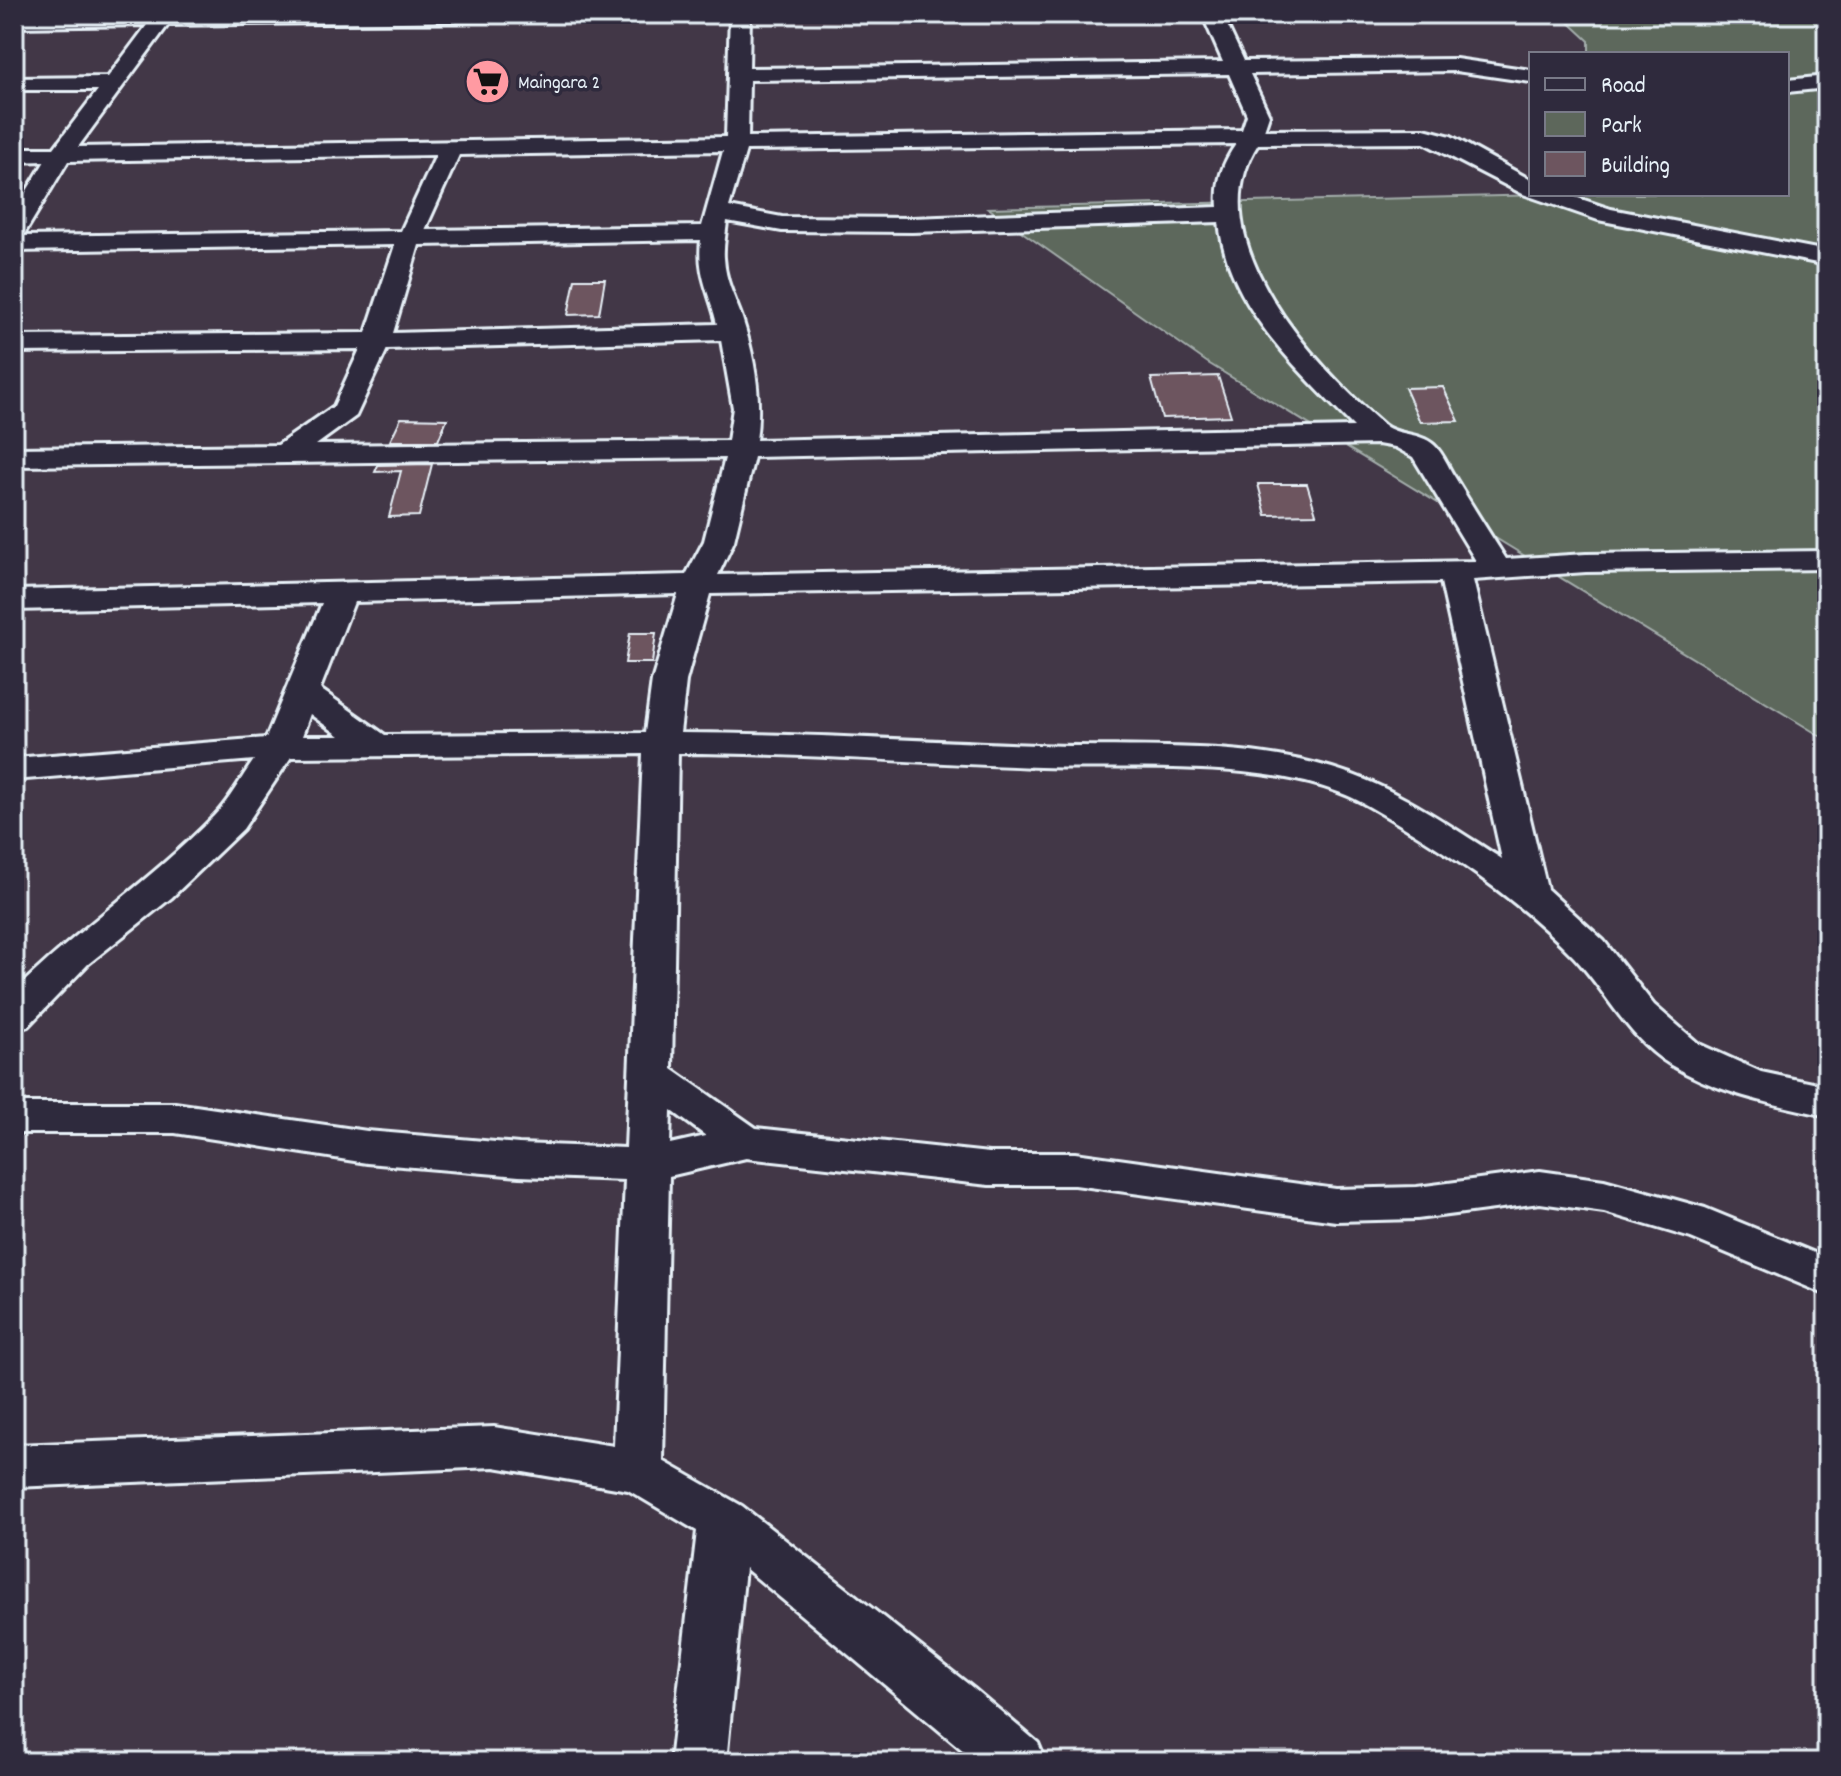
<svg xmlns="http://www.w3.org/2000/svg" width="1841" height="1776" font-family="Dekko,sans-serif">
<rect width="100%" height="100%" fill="#423747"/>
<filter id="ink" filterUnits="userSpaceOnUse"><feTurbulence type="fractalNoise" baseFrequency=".0125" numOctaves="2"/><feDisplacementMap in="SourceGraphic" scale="16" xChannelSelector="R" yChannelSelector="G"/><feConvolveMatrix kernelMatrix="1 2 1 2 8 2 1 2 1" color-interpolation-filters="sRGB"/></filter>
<g filter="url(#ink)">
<path fill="#5d675b" stroke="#a2acaa" stroke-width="2" d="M1560 14H1827V740L1208 363 988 208 1586 194H1787V54H1589V41Z"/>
<g fill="#6d555f" stroke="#e8f1f8" stroke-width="2">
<path d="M575 279H605L599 314 568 315Z"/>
<path d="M1218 376 1231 416 1162 418 1151 378Z"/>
<path d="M1443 387 1459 421 1420 422 1405 388Z"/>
<path d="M401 418 447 419 438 441H390Z"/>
<path d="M432 464 419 516 389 517 401 471 375 472 378 465Z"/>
<path d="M1258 484H1307L1316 514 1266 515Z"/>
<path d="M630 633H656L652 663H625Z"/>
</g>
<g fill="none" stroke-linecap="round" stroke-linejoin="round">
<defs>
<g id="minor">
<path d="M560 14 550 20 168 25 78 147 726 137 730 14H750L749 68 1223 62 1202 14H1222L1244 61 1456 59 1531 70V82L1456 71 1250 74 1269 115 1264 130 1424 129 1451 136 1531 180V194H1566L1611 209 1827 251V265L1598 220 1523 194 1424 143 1258 144C1196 239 1315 366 1384 425 1397 436 1420 432 1434 445 1443 453 1448 467 1454 476 1471 504 1488 531 1506 559L1586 554 1827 551V569L1586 572 1473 580 1547 889 1604 941 1654 1005 1699 1044 1761 1072 1827 1086V1116C1773 1104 1719 1094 1671 1065 1628 1039 1607 992 1574 957 1516 897 1443 849 1370 807 1287 757 1136 770 1040 767 919 763 799 753 678 753L672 1069 756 1128 989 1153H1075L1336 1189 1417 1187 1540 1171 1604 1180 1705 1208 1827 1258V1295L1691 1238 1604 1212 1540 1203 1417 1219 1336 1221 1075 1185H989L746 1158 669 1176 663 1461 742 1506 973 1688 1038 1743 1046 1762H977L745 1568 726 1762H670L697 1531 628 1490 494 1467 14 1487V1445L494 1427 614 1446 625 1180 519 1176 367 1163 175 1133H14V1103H175L367 1131 519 1144 626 1148 643 754 291 757 243 829 171 898 88 964 28 1026 14 1030V992C77 929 152 880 214 816 230 800 241 778 254 760L14 780V758L266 738 322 603 14 610V590L686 575 704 541 725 458 14 466V448L278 445 334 406 360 349 14 352V336L366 333 395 245 14 251V212L45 161 14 162V148H54L98 90H14V78L108 77 147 25 14 27V15ZM1229 74 1247 115 1242 130 748 137 749 80ZM1236 144C1222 164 1216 182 1218 207L912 218 782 217 729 207 746 150ZM723 151 702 226 425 230 459 155ZM436 155 401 231 23 236 68 161ZM727 221 782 231 912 232 1219 222C1228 307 1298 369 1354 427L756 440C762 398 755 358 742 318 735 298 725 281 724 258 723 246 726 233 727 221ZM701 240C697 275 710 293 717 324L393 333 419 245ZM721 340 733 408 728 441 316 445 356 416 387 349ZM1378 444 1395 447 1413 457 1476 561 718 575 734 541 754 457ZM1441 582 1502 859C1447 824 1396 787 1332 768 1237 740 1136 749 1037 745 918 741 799 733 680 733L686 681 710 594ZM678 594 652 681 645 733 385 735 320 689 354 602ZM310 714 340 736H302ZM671 1110 706 1136 670 1144Z"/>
<path d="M1827 76V88L1787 92V80Z"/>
</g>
</defs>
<use href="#minor" stroke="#e8f1f8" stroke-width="6"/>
<use href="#minor" fill="#2f2a3d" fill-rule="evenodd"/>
</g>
</g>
<defs>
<symbol id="supermarket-disc" viewBox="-11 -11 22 22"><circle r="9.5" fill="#ff9aa2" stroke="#2f2a3d"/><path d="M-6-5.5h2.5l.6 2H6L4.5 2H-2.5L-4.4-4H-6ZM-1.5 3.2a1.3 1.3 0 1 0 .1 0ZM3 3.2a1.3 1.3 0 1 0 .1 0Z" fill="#111"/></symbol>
</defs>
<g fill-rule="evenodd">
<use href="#supermarket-disc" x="462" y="56" width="51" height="51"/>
</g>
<g text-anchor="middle" stroke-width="7" stroke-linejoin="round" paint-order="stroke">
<g font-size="20" fill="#e8f1f8" stroke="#2f2a3d" text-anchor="start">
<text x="518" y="88">Maingara 2</text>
</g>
</g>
<rect width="1841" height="1776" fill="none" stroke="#2f2a3d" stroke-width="48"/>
<rect x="24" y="24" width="1793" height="1728" fill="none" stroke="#e8f1f8" stroke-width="3" filter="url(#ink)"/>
<rect x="1529" y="52" width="260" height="144" fill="#2f2a3d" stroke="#797a88" stroke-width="2"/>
<rect x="1545" y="78" width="40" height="12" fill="#2f2a3d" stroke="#797a88" stroke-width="2"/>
<text x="1601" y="92" font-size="24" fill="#e8f1f8">Road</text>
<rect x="1545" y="112" width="40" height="24" fill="#5d675b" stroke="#797a88" stroke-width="2"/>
<text x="1601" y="132" font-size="24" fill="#e8f1f8">Park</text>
<rect x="1545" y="152" width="40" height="24" fill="#6d555f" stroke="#797a88" stroke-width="2"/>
<text x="1601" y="172" font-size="24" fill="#e8f1f8">Building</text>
</svg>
